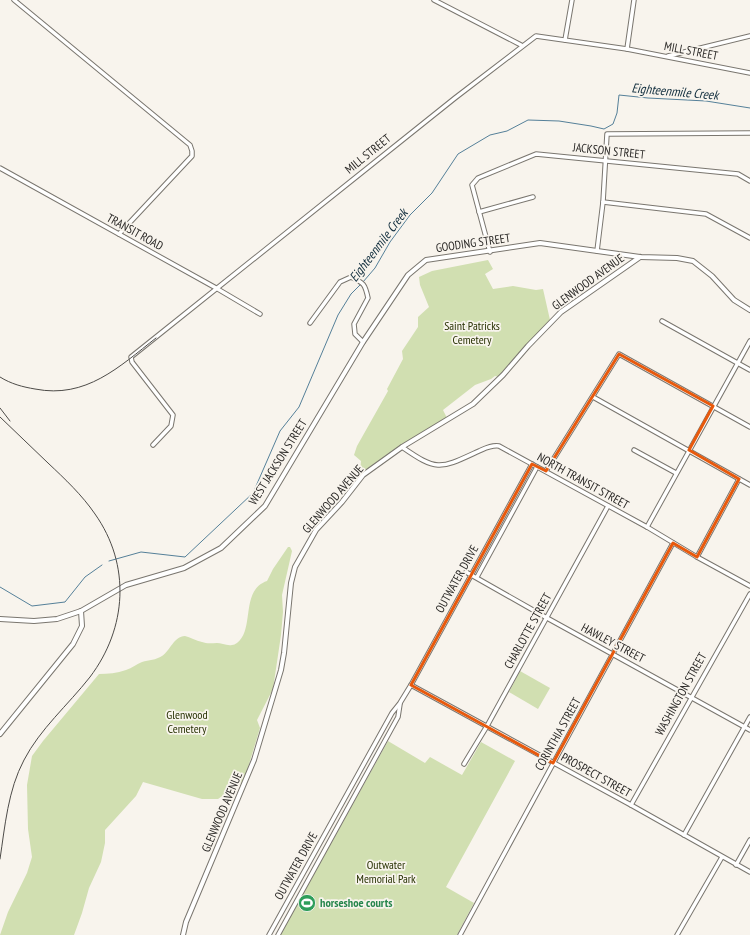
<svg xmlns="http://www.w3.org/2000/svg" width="750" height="935" font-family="'PT Sans Narrow',sans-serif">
<rect width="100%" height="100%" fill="#f8f4ed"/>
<g fill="#d1dfb1">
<path d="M488 260 493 269 485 274 493 289 513 286 536 290 543 289 550 320 499 377 495 376 491 379 475 385 443 410 447 418 375 463 363 474 360 472 361 461 354 455 357 446 388 391 387 389 403 359 402 351 418 327V317L429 307 420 285 419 277 432 271Z"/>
<path d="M288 547H290L292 551 282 595 283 612 281 635 273 689 257 720 260 728 244 781 218 799H202L188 795 143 782 136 796 105 830V843L101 862 89 888 82 913 74 935H0L8 912 27 873 32 857 28 829 27 785 32 756 43 741 99 674C108 674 117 673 126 670 132 668 137 664 142 662 149 660 156 660 162 656 170 651 174 636 185 636 190 637 196 641 202 642 207 644 212 643 217 643 221 643 227 646 232 645 234 645 235 644 237 643 255 630 240 590 267 581L273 569Z"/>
<path d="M520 671 550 688 538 709 509 692Z"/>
<path d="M388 741 425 763 430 757 462 775 481 742 515 761 446 887 474 903 457 935H280Z"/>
</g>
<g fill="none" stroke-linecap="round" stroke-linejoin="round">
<g stroke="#558099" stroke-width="1">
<path d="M363 282 375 268 390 242 410 215 432 193 458 154 490 135 507 131 528 120 559 121 591 126 604 129 613 124 617 113 619 95 648 98 706 101 750 108"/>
<path d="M109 561 141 552 185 557 253 493 280 431 299 407 338 315 351 294 361 284"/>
<path d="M0 587 32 606 65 602 85 577 102 565"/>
</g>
<defs>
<g id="minor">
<path d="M14 0 190 145 192 151V156L119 234"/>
<path d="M434 0 521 45"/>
<path d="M565 40 572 0"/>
<path d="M627 49 634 0"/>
<path d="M668 56 750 36"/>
<path d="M0 168 216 288 260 314"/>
<path d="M603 202 706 214 750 238"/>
<path d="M479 212 533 197"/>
<path d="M597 251 603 202 607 134 750 133"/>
<path d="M490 252 472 185 478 178 536 154 738 174 750 181"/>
<path d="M662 321 750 370"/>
<path d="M310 323 340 282 351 277C364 283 365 284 368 298L354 324 355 334 363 342"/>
<path d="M593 397 750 485"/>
<path d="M153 445 171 426 173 415 132 362 131 357 455 98 536 36 627 49 750 73"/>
<path d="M402 447C438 472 440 469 479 451 486 448 491 445 499 446L647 527 697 557 750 586"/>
<path d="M634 450 676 473"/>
<path d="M546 471 619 354 750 427"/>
<path d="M647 527 750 341"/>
<path d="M697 557 739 479"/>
<path d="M466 572 547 618 750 730"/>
<path d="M477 577 537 467"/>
<path d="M411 685 631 805 750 872"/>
<path d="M464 764 487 726 608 506"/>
<path d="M631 805 750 594"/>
<path d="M684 835 750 717"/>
<path d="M736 865 750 840"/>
<path d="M269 935 392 713 400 703 411 685 532 464"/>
<path d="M278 935 398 717 400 704"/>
<path d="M460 935 673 543"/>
<path d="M677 935 722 857"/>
</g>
<g id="tertiary">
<path d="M0 619 34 621 57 619 81 611 126 585 184 568 221 548 265 506 363 342 408 275 426 260 540 243 640 257 677 258 693 261 712 276 734 300 750 310"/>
<path d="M0 734 73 644 82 626 81 611"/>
<path d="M183 935 186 922 254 760 281 670 284 653 291 583 295 567 316 530 342 502 363 475 402 447 473 404 503 375 528 346 561 312 640 257"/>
</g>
</defs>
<use href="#minor" stroke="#7a766f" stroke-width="5.5"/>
<use href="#tertiary" stroke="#7a766f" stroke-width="6"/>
<use href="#minor" stroke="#fff" stroke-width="3.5"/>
<use href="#tertiary" stroke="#fff" stroke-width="4"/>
<g stroke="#4e4c49" stroke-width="1">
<path d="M0 377C11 384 23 387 35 389 86 399 119 367 156 338"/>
<path d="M0 408 10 421"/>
<path d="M0 417C16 432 32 448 48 463 65 479 82 495 95 514 131 565 127 628 90 677 68 705 40 729 24 760 8 790 5 826 0 859"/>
</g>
</g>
<path fill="none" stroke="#e8590c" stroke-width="3" stroke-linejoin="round" d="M619 354 713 406 689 450 739 479 697 557 673 543 553 763 411 685 532 464 546 471Z"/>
<defs>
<symbol id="stadium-disc" viewBox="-11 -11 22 22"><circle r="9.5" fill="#2e9e5b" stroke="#f8f4ed"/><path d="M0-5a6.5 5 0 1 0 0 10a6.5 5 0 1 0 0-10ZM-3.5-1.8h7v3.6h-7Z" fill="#fff"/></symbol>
</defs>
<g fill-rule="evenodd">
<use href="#stadium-disc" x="297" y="893" width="20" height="20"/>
</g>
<g text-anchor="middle" stroke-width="3.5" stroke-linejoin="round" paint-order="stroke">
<g font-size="12" fill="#2a2826" stroke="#f8f4ed">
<text transform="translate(691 51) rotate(11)" y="4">MILL STREET</text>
<text transform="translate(609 151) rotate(6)" y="4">JACKSON STREET</text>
<text transform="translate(368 154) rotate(-39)" y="4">MILL STREET</text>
<text transform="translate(135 232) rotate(29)" y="4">TRANSIT ROAD</text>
<text transform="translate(473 243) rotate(-8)" y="4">GOODING STREET</text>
<text transform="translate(588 282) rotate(-36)" y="4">GLENWOOD AVENUE</text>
<text transform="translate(278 462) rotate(-58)" y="4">WEST JACKSON STREET</text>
<text transform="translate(583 481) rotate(29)" y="4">NORTH TRANSIT STREET</text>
<text transform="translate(333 499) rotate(-49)" y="4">GLENWOOD AVENUE</text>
<text transform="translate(457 579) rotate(-61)" y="4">OUTWATER DRIVE</text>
<text transform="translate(528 631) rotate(-61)" y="4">CHARLOTTE STREET</text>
<text transform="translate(613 643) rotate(28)" y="4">HAWLEY STREET</text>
<text transform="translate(681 694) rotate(-61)" y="4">WASHINGTON STREET</text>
<text transform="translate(558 734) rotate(-61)" y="4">CORINTHIA STREET</text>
<text transform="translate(596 775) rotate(29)" y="4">PROSPECT STREET</text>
<text transform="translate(222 812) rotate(-67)" y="4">GLENWOOD AVENUE</text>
<text transform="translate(296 866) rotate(-61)" y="4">OUTWATER DRIVE</text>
</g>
<g font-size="12" fill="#283203" stroke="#f8f4ed">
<text x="472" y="330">Saint Patricks<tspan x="472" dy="14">Cemetery</tspan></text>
<text x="187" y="719">Glenwood<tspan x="187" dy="14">Cemetery</tspan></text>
<text x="386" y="869">Outwater<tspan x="386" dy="14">Memorial Park</tspan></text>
</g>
<g font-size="12" font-weight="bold" fill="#27864d" stroke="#f8f4ed" text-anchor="start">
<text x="320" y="907">horseshoe courts</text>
</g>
<g font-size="13" font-style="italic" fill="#102d3d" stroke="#f8f4ed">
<text transform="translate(675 91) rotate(5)" y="5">Eighteenmile Creek</text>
<text transform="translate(378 245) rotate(-53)" y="5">Eighteenmile Creek</text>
</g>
</g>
</svg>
